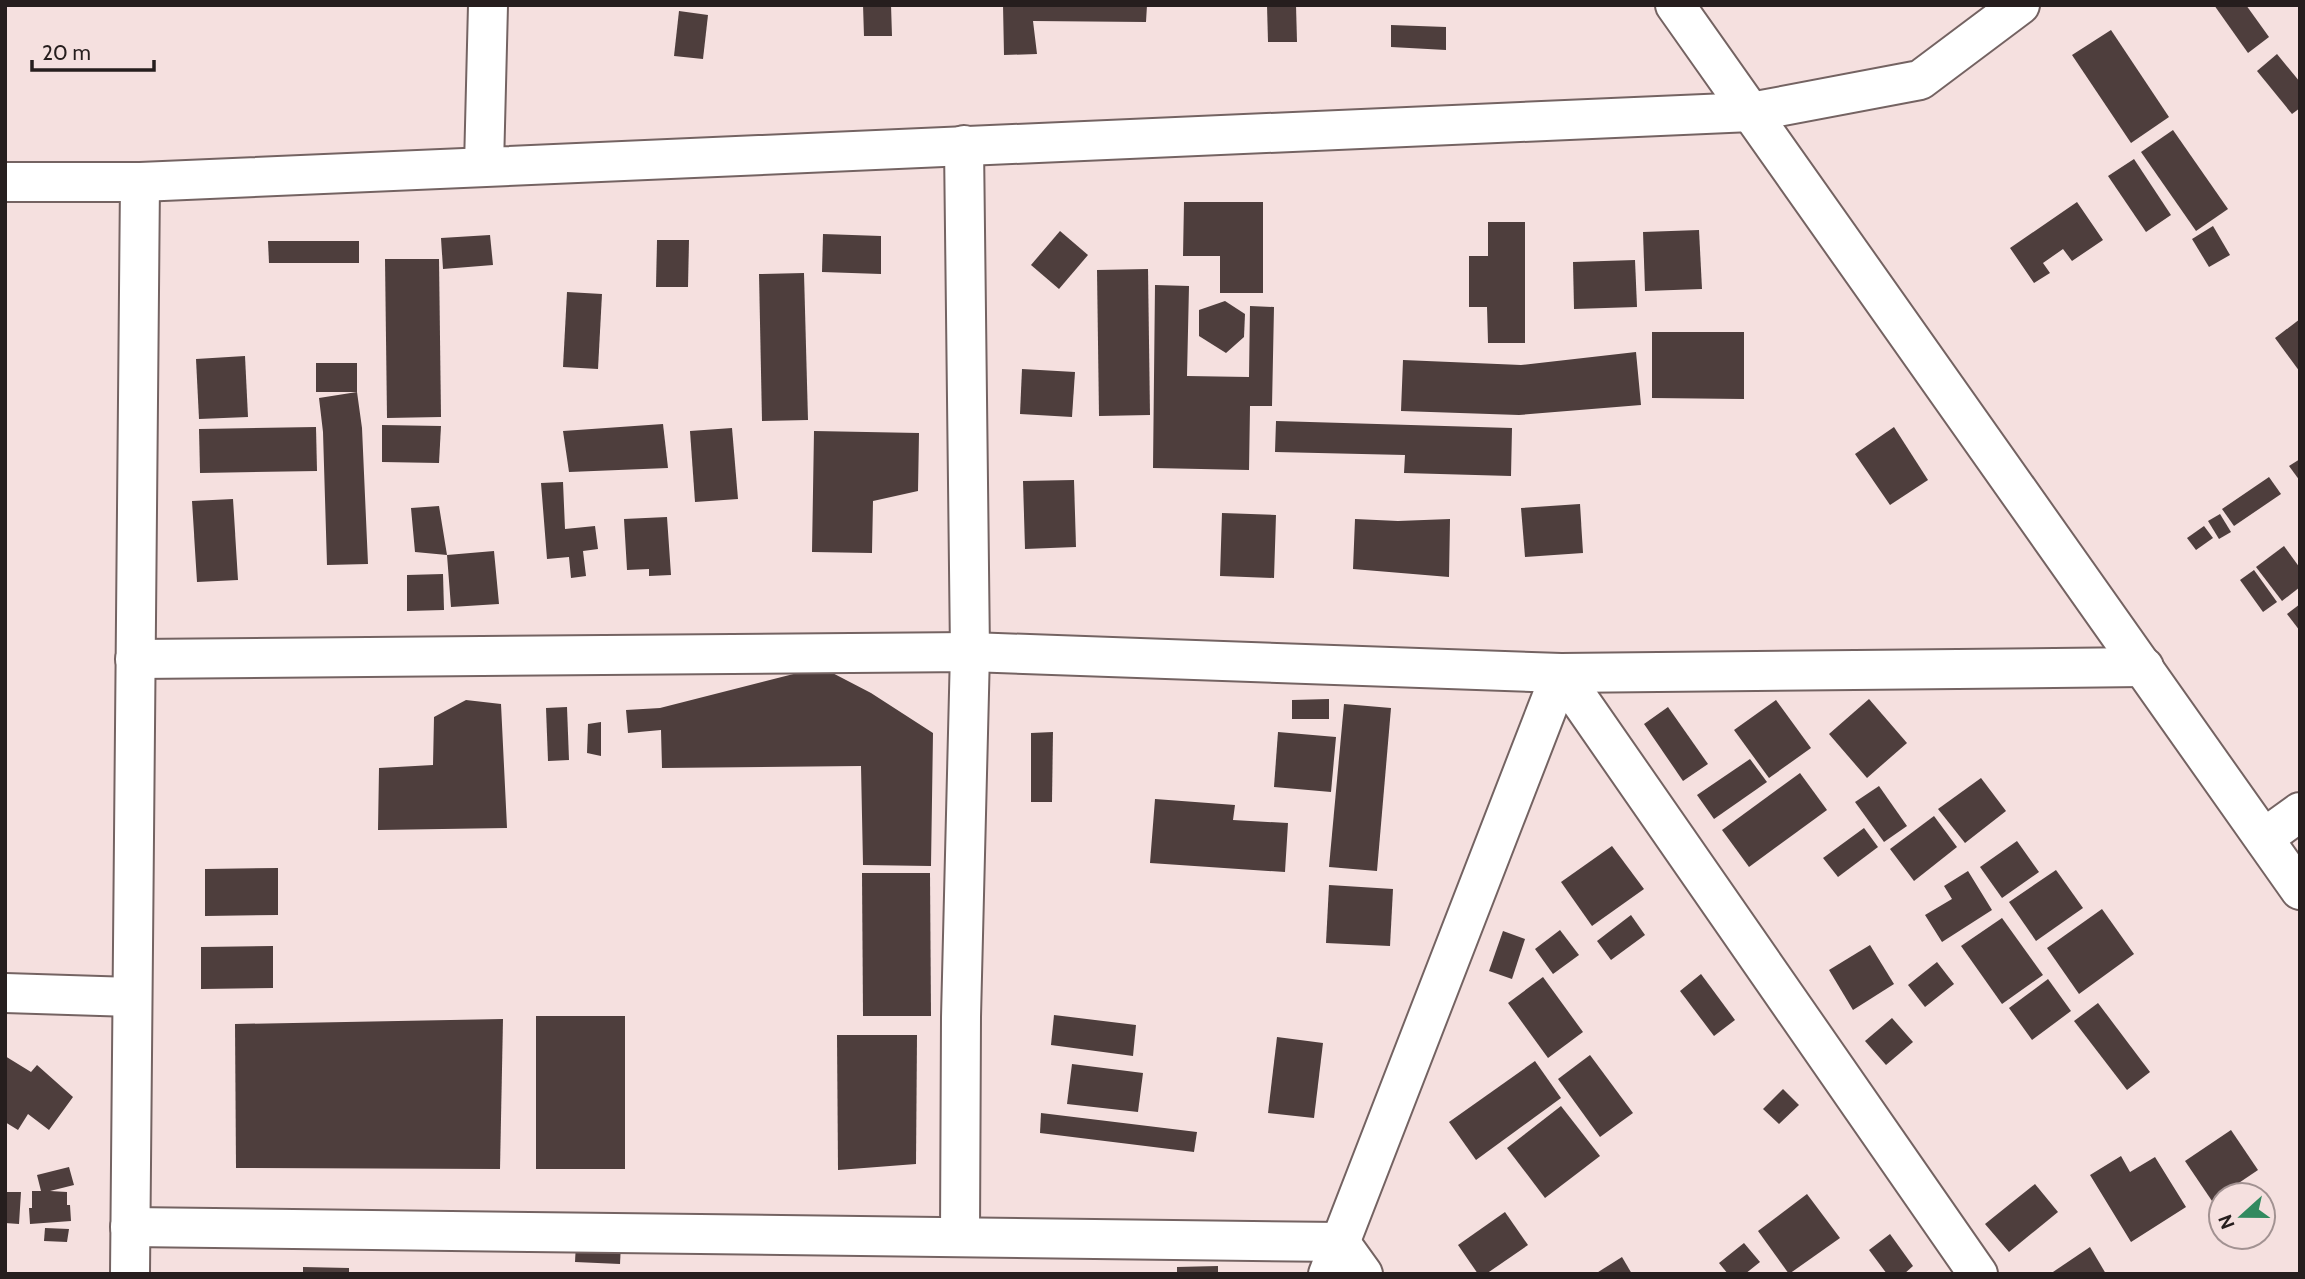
<svg xmlns="http://www.w3.org/2000/svg" width="2305" height="1279" font-family="Cabin,sans-serif">
<rect width="100%" height="100%" fill="#f5e0df"/>
<g fill="#4e3e3d">
<path d="M863 5H891L892 36H864Z"/>
<path d="M1003 5H1147L1146 22 1033 21 1037 54 1004 55Z"/>
<path d="M1267 5H1296L1297 42H1268Z"/>
<path d="M2214 5H2246L2269 37 2248 53Z"/>
<path d="M679 11 708 15 703 59 674 56Z"/>
<path d="M1391 25 1446 27V50L1391 47Z"/>
<path d="M2111 30 2169 117 2131 143 2072 55Z"/>
<path d="M2277 54 2300 82V108L2292 114 2257 71Z"/>
<path d="M2173 130 2228 209 2196 231 2141 152Z"/>
<path d="M2134 159 2171 215 2146 232 2108 176Z"/>
<path d="M1184 202H1263V293H1220V256H1183Z"/>
<path d="M2077 202 2103 240 2072 261 2063 249 2043 263 2050 273 2034 283 2010 248Z"/>
<path d="M1488 222H1525V343H1488L1487 307H1469V256H1488Z"/>
<path d="M2213 226 2230 255 2209 267 2192 239Z"/>
<path d="M1699 230 1702 289 1645 291 1643 232Z"/>
<path d="M1060 231 1088 255 1059 289 1031 265Z"/>
<path d="M823 234 881 236V274L822 272Z"/>
<path d="M490 235 493 265 443 269 441 238Z"/>
<path d="M657 240H689L688 287H656Z"/>
<path d="M268 241H359V263H269Z"/>
<path d="M385 259H439L441 417 387 418Z"/>
<path d="M1635 260 1637 307 1574 309 1573 262Z"/>
<path d="M1148 269 1150 415 1099 416 1097 270Z"/>
<path d="M804 273 808 420 762 421 759 274Z"/>
<path d="M1155 285 1189 286 1187 376 1249 377 1250 306 1274 307 1272 406H1250L1249 470 1153 468Z"/>
<path d="M567 292 602 294 598 369 563 367Z"/>
<path d="M1225 301 1245 314 1244 337 1226 353 1199 336V310Z"/>
<path d="M2300 319V372L2275 338Z"/>
<path d="M1652 332H1744V399L1652 398Z"/>
<path d="M1636 352 1641 405 1519 415 1401 411 1403 360 1521 365Z"/>
<path d="M245 356 248 417 199 419 196 359Z"/>
<path d="M316 363H357V392L362 428 368 564 327 565 323 432 319 398 357 392H316Z"/>
<path d="M1022 369 1075 372 1072 417 1020 414Z"/>
<path d="M1276 421 1512 428 1511 476 1404 473 1405 455 1275 452Z"/>
<path d="M663 424 668 468 569 472 563 431Z"/>
<path d="M382 425 441 426 439 463 382 462Z"/>
<path d="M316 427 317 471 200 473 199 429Z"/>
<path d="M1894 427 1928 480 1890 505 1855 454Z"/>
<path d="M732 428 738 499 695 502 690 431Z"/>
<path d="M814 431 919 433 918 491 873 501 872 553 812 552Z"/>
<path d="M2300 459V481L2289 466Z"/>
<path d="M2269 477 2281 494 2234 526 2222 509Z"/>
<path d="M1074 480 1076 547 1025 549 1023 481Z"/>
<path d="M563 482 565 529 595 526 598 549 583 551 586 576 571 578 569 557 547 559 541 483Z"/>
<path d="M233 499 238 580 197 582 192 501Z"/>
<path d="M1580 504 1583 553 1525 557 1521 508Z"/>
<path d="M439 506 447 555 494 551 499 604 451 607 447 555 415 552 411 508Z"/>
<path d="M1222 513 1276 515 1274 578 1220 576Z"/>
<path d="M2220 514 2231 532 2219 539 2208 521Z"/>
<path d="M667 517 671 575 649 576V569L627 570 624 519Z"/>
<path d="M1355 519 1398 521 1450 519 1449 577 1353 569Z"/>
<path d="M2204 526 2213 538 2196 550 2187 538Z"/>
<path d="M2284 546 2300 568V587L2282 601 2256 567Z"/>
<path d="M2254 570 2277 602 2263 612 2240 580Z"/>
<path d="M443 574 444 610 407 611V575Z"/>
<path d="M2300 604V631L2287 614Z"/>
<path d="M821 667 871 693 933 733 931 866 863 865 861 766 662 768 661 730 628 733 626 710 660 708Z"/>
<path d="M1329 699V719H1292V700Z"/>
<path d="M1869 699 1907 743 1867 778 1829 734Z"/>
<path d="M466 700 501 704 507 828 378 830 379 768 433 765 434 717Z"/>
<path d="M1776 700 1811 748 1769 778 1734 730Z"/>
<path d="M1344 704 1391 708 1377 871 1329 867Z"/>
<path d="M567 707 569 760 548 761 546 708Z"/>
<path d="M1668 707 1708 764 1683 781 1644 724Z"/>
<path d="M601 722V756L587 753 588 724Z"/>
<path d="M1053 732 1052 802H1031V733Z"/>
<path d="M1278 732 1336 737 1331 792 1274 787Z"/>
<path d="M1750 759 1767 782 1714 819 1697 795Z"/>
<path d="M1800 773 1827 810 1749 867 1722 830Z"/>
<path d="M1981 778 2006 811 1965 843 1938 809Z"/>
<path d="M1879 786 1907 826 1884 842 1855 802Z"/>
<path d="M1155 799 1235 805 1233 820 1288 823 1285 872 1150 863Z"/>
<path d="M1934 816 1957 847 1914 881 1890 849Z"/>
<path d="M1864 828 1878 847 1838 877 1823 858Z"/>
<path d="M2017 841 2039 872 2002 898 1980 867Z"/>
<path d="M1612 846 1644 889 1592 926 1561 882Z"/>
<path d="M278 868V915L205 916V869Z"/>
<path d="M2056 870 2083 908 2036 941 2009 902Z"/>
<path d="M1968 871 1992 910 1942 942 1925 915 1952 899 1944 886Z"/>
<path d="M862 873H930L931 1016H863Z"/>
<path d="M1329 885 1393 889 1390 946 1326 943Z"/>
<path d="M2102 909 2134 954 2079 994 2047 948Z"/>
<path d="M1631 915 1645 935 1611 960 1597 941Z"/>
<path d="M2002 918 2043 975 2002 1004 1961 946Z"/>
<path d="M1560 930 1579 955 1553 974 1535 949Z"/>
<path d="M1503 931 1525 939 1512 979 1489 971Z"/>
<path d="M1870 945 1894 984 1853 1010 1829 970Z"/>
<path d="M273 946V988L201 989V947Z"/>
<path d="M1937 962 1954 984 1925 1007 1908 985Z"/>
<path d="M1701 974 1735 1020 1714 1036 1680 991Z"/>
<path d="M1543 977 1583 1032 1548 1058 1508 1003Z"/>
<path d="M2048 979 2071 1011 2032 1040 2009 1008Z"/>
<path d="M2098 1003 2150 1072 2127 1090 2074 1021Z"/>
<path d="M1054 1015 1136 1025 1133 1056 1051 1045Z"/>
<rect x="536" y="1016" width="89" height="153"/>
<path d="M1892 1018 1913 1042 1886 1065 1865 1041Z"/>
<path d="M503 1019 500 1169 236 1168 235 1024Z"/>
<path d="M837 1035H917L916 1164 838 1170Z"/>
<path d="M1277 1037 1323 1043 1314 1118 1268 1113Z"/>
<path d="M1590 1055 1633 1113 1600 1137 1558 1079Z"/>
<path d="M5 1056 31 1072 37 1065 73 1097 49 1130 28 1114 18 1130 5 1122Z"/>
<path d="M1535 1061 1561 1098 1476 1160 1449 1122Z"/>
<path d="M1072 1064 1143 1073 1138 1112 1067 1104Z"/>
<path d="M1783 1089 1799 1105 1779 1124 1763 1109Z"/>
<path d="M1561 1106 1600 1156 1545 1198 1507 1148Z"/>
<path d="M1041 1113 1197 1132 1194 1152 1040 1133Z"/>
<path d="M2231 1130 2258 1170 2212 1201 2185 1161Z"/>
<path d="M2121 1156 2130 1172 2155 1157 2186 1207 2131 1242 2090 1175Z"/>
<path d="M69 1167 74 1185 50 1191 67 1192V1205H70L71 1221 30 1224 29 1208H32V1191H41L37 1175Z"/>
<path d="M2035 1184 2058 1212 2009 1252 1985 1224Z"/>
<path d="M5 1192H21L19 1224 5 1223Z"/>
<path d="M1807 1194 1840 1238 1789 1274 1758 1231Z"/>
<path d="M1505 1212 1528 1245 1486 1274H1478L1458 1245Z"/>
<path d="M45 1228 69 1229 67 1242 44 1241Z"/>
<path d="M1890 1234 1913 1266 1904 1274H1887L1869 1250Z"/>
<path d="M576 1243 621 1244 620 1264 575 1262Z"/>
<path d="M1744 1243 1760 1262 1745 1274H1728L1719 1263Z"/>
<path d="M2090 1247 2106 1274H2050Z"/>
<path d="M1622 1257 1632 1274H1595Z"/>
<path d="M1218 1266V1274H1177V1267Z"/>
<path d="M303 1267 349 1268V1274H303Z"/>
</g>
<g fill="none" stroke-linecap="round" stroke-linejoin="round">
<defs>
<g id="minor">
<path d="M1675 5 2300 890"/>
<path d="M484 166 488 5"/>
<path d="M5 182H140L1751 112 1920 80 2020 5"/>
<path d="M135 659 970 652 1561 673 1978 1274"/>
<path d="M2264 838 2300 812"/>
<path d="M5 993 132 997"/>
<path d="M130 1227 1340 1242 1363 1274"/>
<path d="M960 1235 961 1017 970 652 964 145"/>
<path d="M130 1274 140 182"/>
<path d="M1328 1274 1561 673 2144 667"/>
</g>
</defs>
<use href="#minor" stroke="#746362" stroke-width="42"/>
<use href="#minor" stroke="#fff" stroke-width="38"/>
</g>
<rect width="2305" height="1279" fill="none" stroke="#261e1e" stroke-width="14"/>
<g transform="translate(2242 1216) rotate(249)"><circle r="33" fill="#f5e0df" stroke="#a29292" stroke-width="2"/>
<path d="M0-5L12 26L0 18L-12 26Z" fill="#328a5f"/>
<text y="-10" font-size="19" font-weight="bold" text-anchor="middle" fill="#261e1e">N</text>
</g>
<path d="M32 60v10h122v-10" fill="none" stroke="#261e1e" stroke-width="3.5"/>
<text x="42" y="60" font-size="21" fill="#261e1e" stroke="#f5e0df" stroke-width="5" paint-order="stroke">20 m</text>
</svg>
